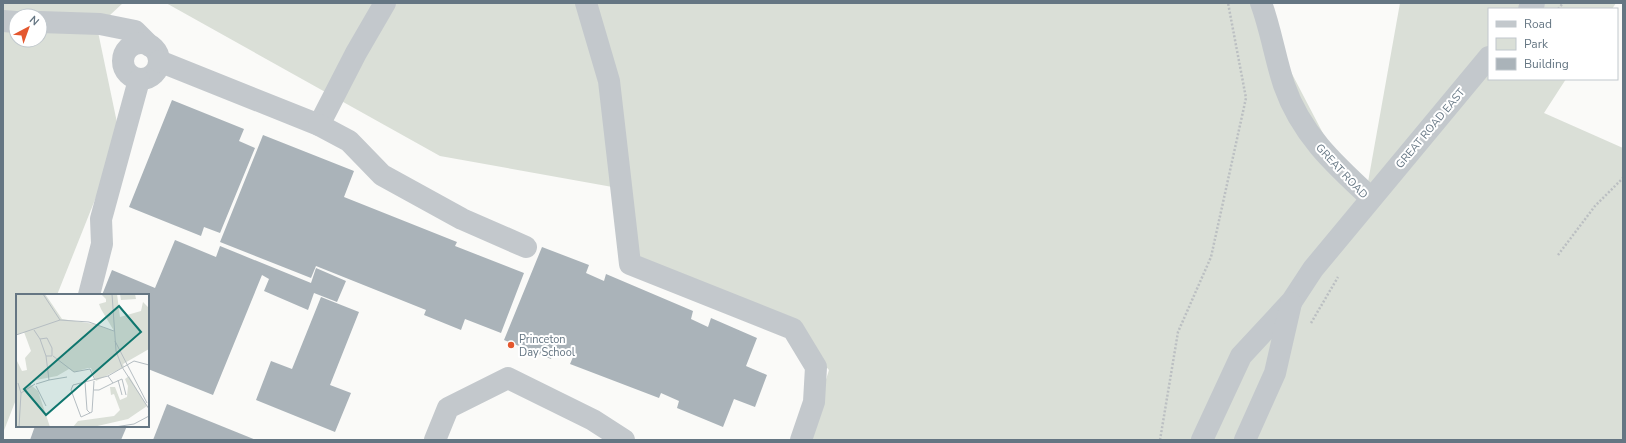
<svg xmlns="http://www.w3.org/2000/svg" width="1626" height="443" font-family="'Nunito Sans',sans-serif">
<rect width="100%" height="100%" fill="#fafaf8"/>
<g fill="#dadfd7" fill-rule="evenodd">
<path d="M3 3H123L97 27 120 137 57 295H17V397L3 433ZM16 16H40V40H16Z"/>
<path d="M166 3H1255L1363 210 1400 3H1616L1612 9H1489V79H1566L1544 113 1623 148V440H807L829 370 800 338 627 262 618 188 440 156Z"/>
</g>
<g fill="#aab3b9">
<path d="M172 100 244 129 239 141 255 148 220 233 204 227 201 236 129 207Z"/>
<path d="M263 135 354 171 344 197 457 242 455 246 524 273 501 333 465 319 461 330 424 315 426 310 316 266 311 278 220 242Z"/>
<path d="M175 240 216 257 220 246 311 283 316 268 346 281 337 302 314 293 308 310 264 291 269 279 262 275 213 395 148 369V295H102L112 270 155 288Z"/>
<path d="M542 247 589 265 586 273 604 281 606 274 693 311 691 319 708 327 711 318 757 338 746 366 767 375 755 407 734 399 723 427 677 408 679 401 661 393 659 398 570 364 573 357 554 350 551 359 504 340Z"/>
<path d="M321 297 359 312 330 385 351 393 335 432 256 400 271 361 292 369Z"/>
<path d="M167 404 256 440H153Z"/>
<path d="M35 426H127L121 440H30Z"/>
</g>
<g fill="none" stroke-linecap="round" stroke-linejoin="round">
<g stroke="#bbbfc2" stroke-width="2.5" stroke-dasharray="2 2" stroke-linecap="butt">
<path d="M1558 9 1563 3"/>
<path d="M1558 255 1595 206 1623 178"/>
<path d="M1311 323 1338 277"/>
<path d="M1160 440 1178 332 1211 257 1246 98 1228 3"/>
</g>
<g stroke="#c3c8cc" stroke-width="22">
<path d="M586 3 609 81 630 264 793 329 816 367 814 402 801 440"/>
<path d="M1261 3C1271 30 1275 58 1284 85 1301 134 1334 164 1371 198"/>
<path d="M1529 9 1534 3"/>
<path d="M3 21 16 22"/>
<path d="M40 22 100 24 135 31 150 46"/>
<circle cx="141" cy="61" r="18"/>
<path d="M159 61 319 125 356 53 385 3"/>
<path d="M319 125 349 141 382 175 462 219 526 247"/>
<path d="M89 295 102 244 101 219 139 80"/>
<path d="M435 440 448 408 508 378 593 420 624 440"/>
<path d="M1202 440 1241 356 1292 301 1313 269 1489 57"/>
<path d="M1245 440 1275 373 1291 303"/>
</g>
</g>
<circle fill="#e4572e" stroke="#fff" stroke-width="1.5" cx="511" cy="345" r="4"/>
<g text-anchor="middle" stroke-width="4" stroke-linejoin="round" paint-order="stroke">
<g font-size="11" fill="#657683" stroke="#fff">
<text transform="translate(1430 128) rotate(-50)" y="4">GREAT ROAD EAST</text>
<text transform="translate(1342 171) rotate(47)" y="4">GREAT ROAD</text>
</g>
<g font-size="11" fill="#657683" stroke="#fff" text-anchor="start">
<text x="519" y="343">Princeton<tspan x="519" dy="13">Day School</tspan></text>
</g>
</g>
<g transform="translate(16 294)">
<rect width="133" height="133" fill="#fafaf8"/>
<path d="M0 0H29L46 25 78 30 98 37 85 15 83 10 90 8V5L85 0H101L104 23 125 17 127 8 133 14V55L107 70 108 73 80 87 75 74H72L58 78 53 75 41 82 15 87V91L22 97 34 133H0V65L6 77 11 76 9 64 15 57 8 38 0 41ZM104 0H119L120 5 105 6ZM113 82 131 112 112 125 77 133H57L62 127 98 122 104 116 98 100 95 101 94 93H99L104 106 111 103 112 92 109 85Z" fill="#dadfd7"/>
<path fill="none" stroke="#b5bdc2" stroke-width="1" d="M27 0 44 26 73 28 98 37M96 0 100 57 106 73 133 115M18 36 24 45 31 44 36 54V62H30L24 45M0 41 44 26M99 47 131 109M37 62 58 78 74 75 79 86M92 82 97 89 106 85 110 101M33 86 51 83M102 86 106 101M78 87 76 118 65 123 55 96 57 91 92 82 118 67 133 71M69 88 71 116 74 119M2 89 5 99 3 133M20 90 33 86 30 62M20 92 30 112M78 96H83L97 89M5 99 19 90M99 133 118 130 133 122"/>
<path fill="#0f766e" fill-opacity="0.15" stroke="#0f766e" stroke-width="2" d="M103 12 125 38 30 121 8 95Z"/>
<rect width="133" height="133" fill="none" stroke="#657683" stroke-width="2"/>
</g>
<rect width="1626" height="443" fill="none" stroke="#657683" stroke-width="8"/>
<rect x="1488" y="8" width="130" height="72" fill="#ffffff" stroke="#c1c8cd"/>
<rect x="1496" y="21" width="20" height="6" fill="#c3c8cc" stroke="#c1c8cd"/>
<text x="1524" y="28" font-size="12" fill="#657683">Road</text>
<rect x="1496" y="38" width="20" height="12" fill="#dadfd7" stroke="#c1c8cd"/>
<text x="1524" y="48" font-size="12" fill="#657683">Park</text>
<rect x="1496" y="58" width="20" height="12" fill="#aab3b9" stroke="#c1c8cd"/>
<text x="1524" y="68" font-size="12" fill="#657683">Building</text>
<g transform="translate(28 28) rotate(41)"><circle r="19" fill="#ffffff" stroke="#c1c8cd"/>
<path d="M0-3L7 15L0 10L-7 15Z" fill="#e4572e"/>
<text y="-6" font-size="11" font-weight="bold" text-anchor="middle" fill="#657683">N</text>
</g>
</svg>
